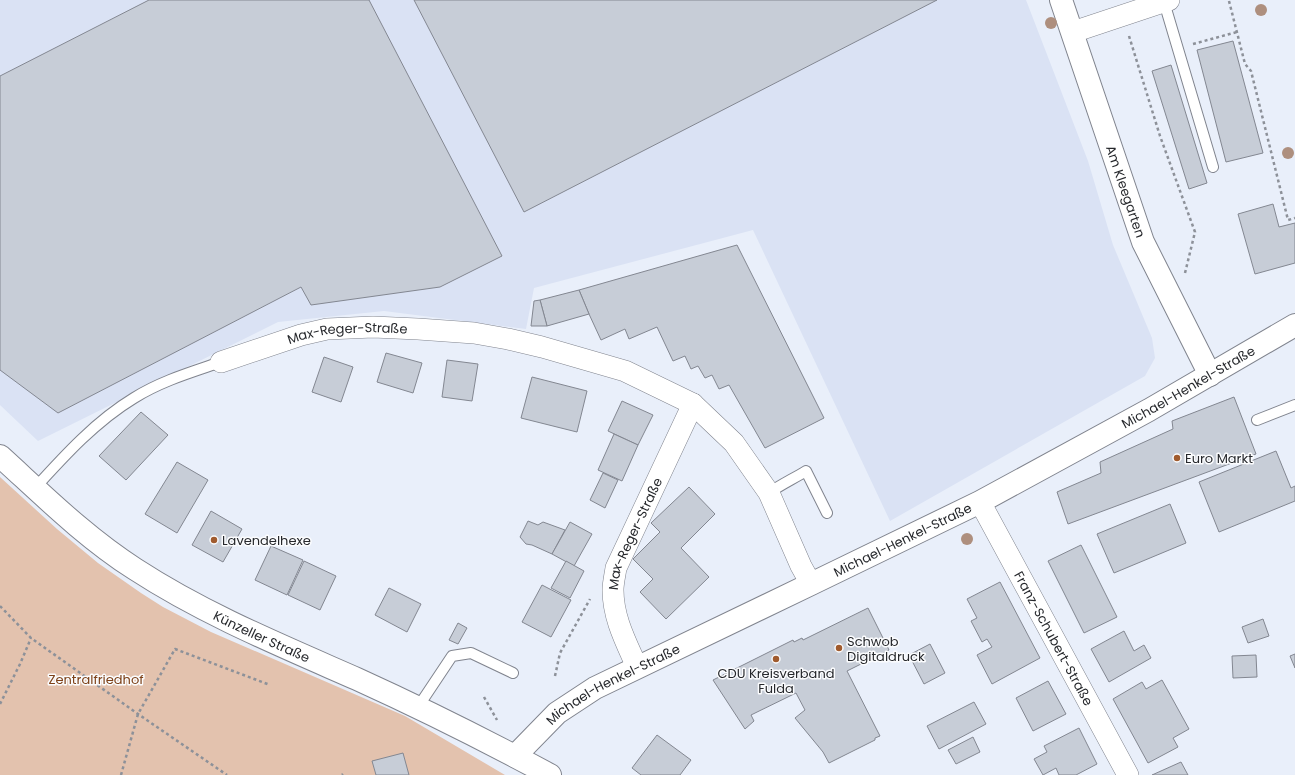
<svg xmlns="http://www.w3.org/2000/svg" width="1295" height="775" font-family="Poppins,sans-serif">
<rect width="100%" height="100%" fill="#e9effa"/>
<path fill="#dae2f4" d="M0 0H1026L1088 161 1113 245 1152 338 1155 358 1145 376 890 521 753 230 534 288 526 329 384 311 278 322 38 441 0 405Z"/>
<path fill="#e3c2ae" d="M0 477 57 529 98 563 141 593 163 607 211 632 405 716 505 775H0Z"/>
<g fill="#c7cdd7" stroke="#838791">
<path d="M149 0H369L502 256 440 287 311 305 301 287 58 413 0 370V76Z"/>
<path d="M414 0H937L524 212Z"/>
<path d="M1233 41 1263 153 1226 162 1197 50Z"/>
<path d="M1171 65 1207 183 1189 189 1152 71Z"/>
<path d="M1273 204 1279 227 1295 223V263L1255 274 1238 214Z"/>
<path d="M737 245 824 418 765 448 729 385 719 389 712 375 705 378 698 366 691 369 685 356 673 361 657 327 629 339 625 329 601 340 589 314 579 290Z"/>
<path d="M579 290 589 314 547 326 540 300Z"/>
<path d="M540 300 547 326H531L534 301Z"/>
<path d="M386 353 422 363 413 393 377 382Z"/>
<path d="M324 357 353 367 341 402 312 392Z"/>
<path d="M447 360 478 364 472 401 442 397Z"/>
<path d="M532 377 587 391 577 432 521 418Z"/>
<path d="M1234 397 1256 454 1068 524 1057 492 1101 473 1100 462 1173 429 1172 421Z"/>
<path d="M622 401 653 415 638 445 608 431Z"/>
<path d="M141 412 168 435 126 480 99 456Z"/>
<path d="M614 434 638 445 622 481 598 470Z"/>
<path d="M1276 451 1291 488 1295 486V501L1219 532 1199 482Z"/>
<path d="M177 462 208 480 177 533 145 514Z"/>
<path d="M603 473 618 480 605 508 590 500Z"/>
<path d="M689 487 715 514 681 548 709 577 666 619 640 592 653 579 633 559 660 532 651 523Z"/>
<path d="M1170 504 1186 543 1114 573 1097 534Z"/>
<path d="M211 511 242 529 223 562 192 545Z"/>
<path d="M528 521 538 525 543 522 565 530 552 554 532 545 526 544 520 537Z"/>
<path d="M570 522 592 534 574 566 552 554Z"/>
<path d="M1081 545 1117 617 1084 633 1048 561Z"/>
<path d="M271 546 303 560 287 595 255 580Z"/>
<path d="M304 561 336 576 320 610 288 595Z"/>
<path d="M566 561 584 571 570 598 551 588Z"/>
<path d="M1000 582 1040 658 992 684 977 655 992 647 987 639 982 642 971 621 977 618 967 599Z"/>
<path d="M542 585 571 600 551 637 522 622Z"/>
<path d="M389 588 421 604 407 632 375 615Z"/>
<path d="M868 608 889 650 847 671 880 736 875 738V740L829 763 823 752 795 718 805 710 796 693 751 715 754 721 745 729 713 680 793 640 794 642 802 638 803 640Z"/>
<path d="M1263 619 1269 636 1248 643 1242 627Z"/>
<path d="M458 623 467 628 458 644 449 640Z"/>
<path d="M1124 631 1134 651 1144 645 1151 658 1109 682 1091 649Z"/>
<path d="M930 644 945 673 924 684 909 655Z"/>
<path d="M1295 654V668L1290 656Z"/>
<path d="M1256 655 1257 677 1233 678 1232 656Z"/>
<path d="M1162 680 1189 729 1173 738 1178 747 1148 763 1113 699 1142 682 1146 689Z"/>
<path d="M1048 681 1066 714 1033 731 1016 698Z"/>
<path d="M974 702 986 724 939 749 927 726Z"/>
<path d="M1079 728 1097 764 1076 775H1059L1056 768 1043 775 1034 759 1047 752 1044 746Z"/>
<path d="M657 735 691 760 680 775H641L632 768Z"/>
<path d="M973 737 980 752 956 764 948 750Z"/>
<path d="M403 753 409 775H376L372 761Z"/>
<path d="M1181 762 1188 775H1152Z"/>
</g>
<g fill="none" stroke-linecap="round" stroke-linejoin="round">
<defs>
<g id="service">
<path d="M1164 2 1213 167"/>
<path d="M1257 420 1295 405"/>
<path d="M35 488C65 455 96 421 134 398 161 381 192 372 221 362"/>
<path d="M769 493C780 485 793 479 806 471L827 513"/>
<path d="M418 707 452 656 471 653 513 673"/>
</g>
<g id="minor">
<path d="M1073 32 1169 0"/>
<path id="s1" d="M221 362 301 335 327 329 373 327 418 329 474 333 508 339 542 347 625 371 693 404 734 443 769 493 801 566 811 584"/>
<path id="s2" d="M980 502 1128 775"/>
<path id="s3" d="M637 667C626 642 613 618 613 590 613 583 615 575 616 568L693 404"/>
</g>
<g id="tertiary">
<path id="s4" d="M1061 0 1143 242 1210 375"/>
</g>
<g id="secondary">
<path id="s5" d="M0 456C43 495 85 537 135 569 204 614 282 646 357 679 423 709 487 741 550 775"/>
<path id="s6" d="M515 756 557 713 595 688 811 584 980 502 1149 410 1295 325"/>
</g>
</defs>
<use href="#service" stroke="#80848e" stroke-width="12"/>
<use href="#minor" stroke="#80848e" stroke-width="22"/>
<use href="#tertiary" stroke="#80848e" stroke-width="24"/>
<use href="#secondary" stroke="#80848e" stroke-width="24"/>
<g stroke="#8d9199" stroke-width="2.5" stroke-dasharray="3 3" stroke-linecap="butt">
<path d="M1229 1 1245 64 1251 71 1288 220 1295 218"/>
<path d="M1129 36 1160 136 1195 232 1185 273"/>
<path d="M1193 44 1237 32"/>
<path d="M0 606 31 638 138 714 227 775"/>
<path d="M555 676 560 653 590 599"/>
<path d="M484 697 497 720"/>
<path d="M0 704 20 664 31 638"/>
<path d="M121 775 138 714 175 649 270 685"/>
<path d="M342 775 343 774"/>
</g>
<use href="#service" stroke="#fff" stroke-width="10"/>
<use href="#minor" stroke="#fff" stroke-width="21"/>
<use href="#tertiary" stroke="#fff" stroke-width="22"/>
<use href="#secondary" stroke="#fff" stroke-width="22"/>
</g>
<g fill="#ae8f7e">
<circle cx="1261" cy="10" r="6"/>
<circle cx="1051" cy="23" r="6"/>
<circle cx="1288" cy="153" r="6"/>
<circle cx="967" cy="539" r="6"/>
</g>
<g fill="#a05b2e" stroke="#fbfcfe" stroke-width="1.5">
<circle cx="1177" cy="458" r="4"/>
<circle cx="214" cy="540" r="4"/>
<circle cx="839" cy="648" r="4"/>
<circle cx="776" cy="659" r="4"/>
</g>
<g text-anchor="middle" stroke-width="3" stroke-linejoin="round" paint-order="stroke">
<g font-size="13" fill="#26282c" stroke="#fbfcfe">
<text dy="5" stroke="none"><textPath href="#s4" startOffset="202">Am Kleegarten</textPath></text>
<text dy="5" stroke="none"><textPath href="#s1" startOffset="131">Max-Reger-Straße</textPath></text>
<text dy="5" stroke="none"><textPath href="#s6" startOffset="771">Michael-Henkel-Straße</textPath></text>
<text dy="5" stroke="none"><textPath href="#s3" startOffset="142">Max-Reger-Straße</textPath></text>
<text dy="5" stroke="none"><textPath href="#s6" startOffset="447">Michael-Henkel-Straße</textPath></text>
<text dy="5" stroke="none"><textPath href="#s5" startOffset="320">Künzeller Straße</textPath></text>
<text dy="5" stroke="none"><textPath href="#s2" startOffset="155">Franz-Schubert-Straße</textPath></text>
<text dy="5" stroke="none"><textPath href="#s6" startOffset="123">Michael-Henkel-Straße</textPath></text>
</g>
<g font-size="13" fill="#26282c" stroke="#fbfcfe" text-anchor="start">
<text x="1185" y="463">Euro Markt</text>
<text x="222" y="545">Lavendelhexe</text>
<text x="847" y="646">Schwob<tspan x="847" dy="15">Digitaldruck</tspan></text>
<text x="776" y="678" text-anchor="middle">CDU Kreisverband<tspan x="776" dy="15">Fulda</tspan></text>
</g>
<g font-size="13" fill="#7d4118" stroke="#fbfcfe">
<text x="96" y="684">Zentralfriedhof</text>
</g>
</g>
</svg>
